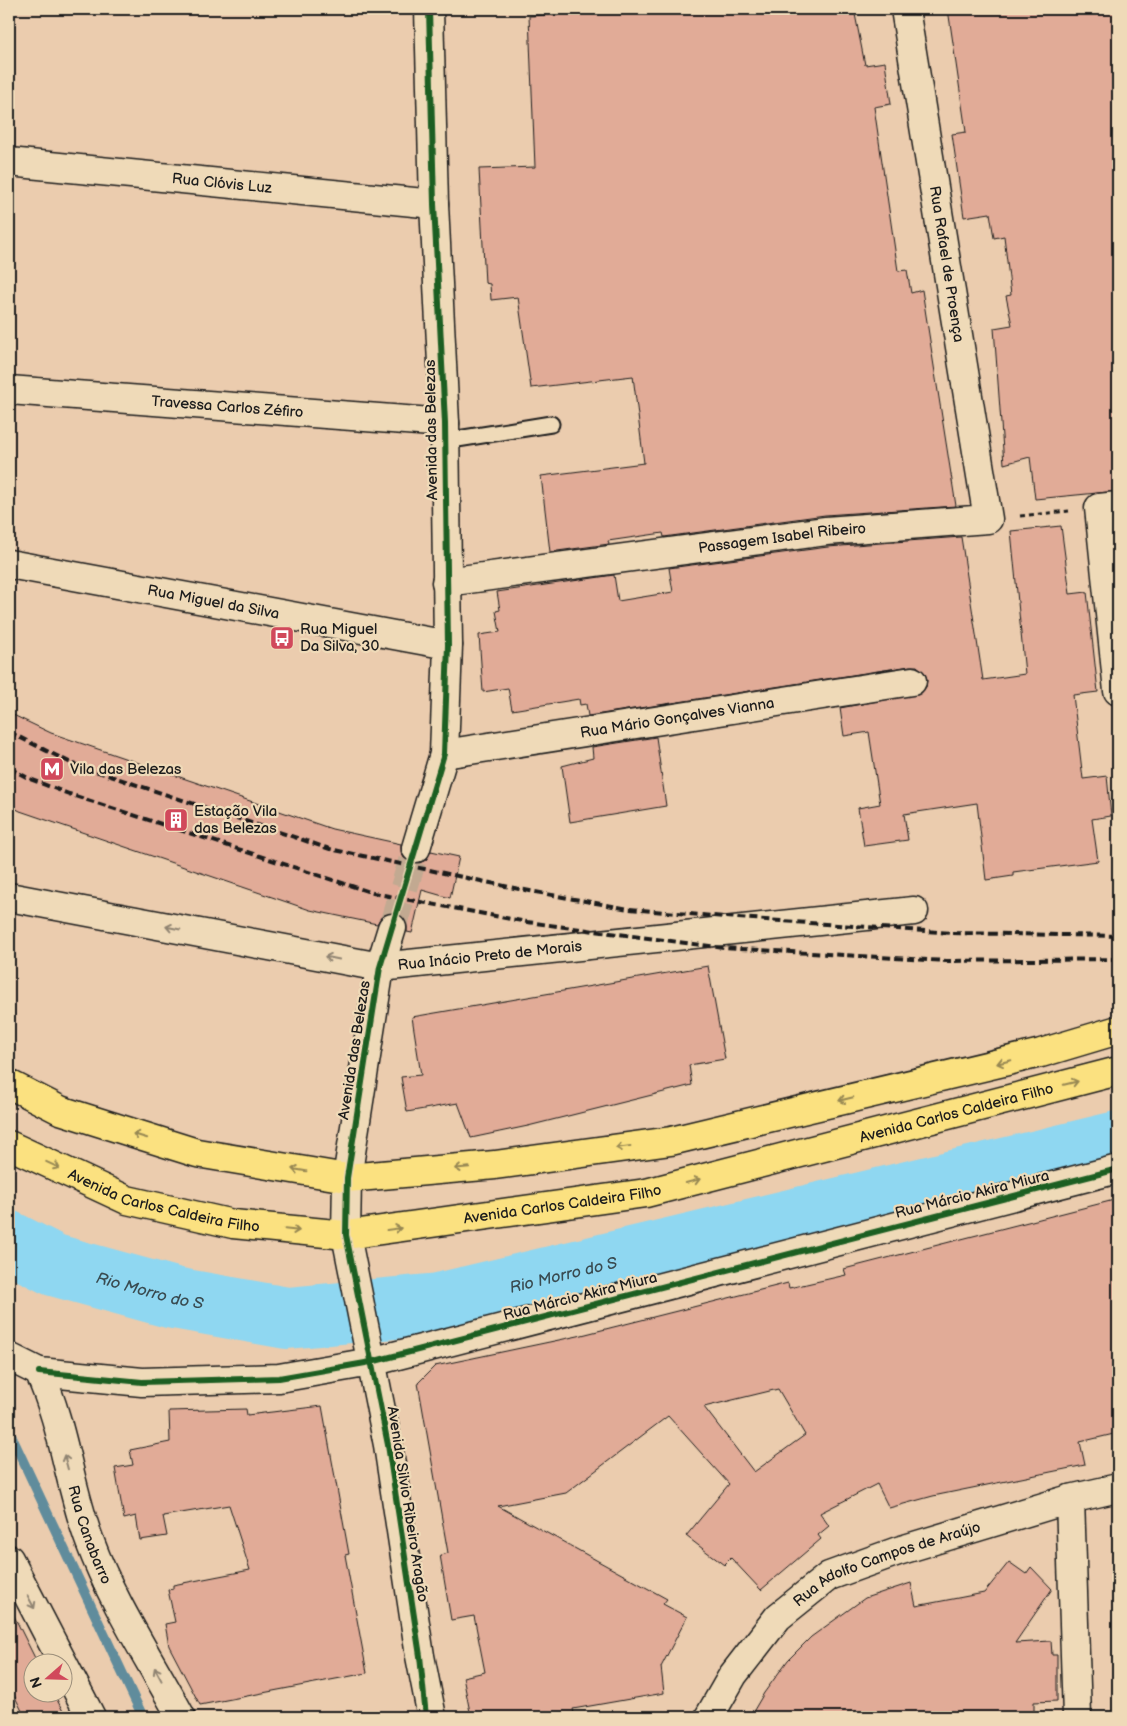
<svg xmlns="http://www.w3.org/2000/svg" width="1127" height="1726" font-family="'Balsamiq Sans',sans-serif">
<rect width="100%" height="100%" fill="#ebccae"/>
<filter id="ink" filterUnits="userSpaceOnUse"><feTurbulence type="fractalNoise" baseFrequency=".02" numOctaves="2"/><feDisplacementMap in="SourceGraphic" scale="10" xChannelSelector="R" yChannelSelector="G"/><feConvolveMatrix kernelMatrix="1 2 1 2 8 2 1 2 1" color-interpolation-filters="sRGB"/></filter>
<g filter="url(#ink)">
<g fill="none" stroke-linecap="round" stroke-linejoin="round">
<path stroke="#618c9c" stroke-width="10" d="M9 1431 143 1717"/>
<path stroke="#8fd7f1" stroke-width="62" id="s1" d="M9 1242 54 1265 174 1298 287 1318 439 1304 1118 1142"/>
</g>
<g fill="#e1ab97" stroke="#1c1c1c" fill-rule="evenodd">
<path d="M644 9H854L865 65 885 62 891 104 874 107 898 271 907 270 911 293 922 290 956 506 825 515 664 537 663 533 608 541 609 544 550 552 541 476 644 463 633 376 531 388 518 297 491 300 490 284 485 283 479 169 535 167 529 16Z"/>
<path d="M948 9H1118V491L1035 499 1030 457 1004 464 994 328 1012 325 1006 296 1011 295 1004 236 994 238 990 213 964 217 952 134 966 132Z"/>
<path d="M1061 526 1070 594 1087 592 1098 692 1073 695 1083 779 1107 776 1111 816 1092 819 1098 861 1013 872V876L986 880 977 803 904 814 908 840 864 846 858 808 880 804 869 732 844 736 840 708 921 693 926 687 927 679 924 672 917 666H910L588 716 586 704 580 705 579 699 512 710 508 688 483 692 479 635 500 632 496 611 500 610 497 592 614 575 618 601 673 592 669 568 828 547 961 537 983 680 1025 674 1011 531Z"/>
<path d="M9 713 51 733 332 829 401 844V852L404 858 411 863H419L426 860 431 851 459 857 450 898 422 890 412 933 407 932V924L404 918 397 913H389L382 916 377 924 310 910 20 811 9 805Z"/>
<path d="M656 737 666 806 570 822 562 766 593 758 592 747Z"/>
<path d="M708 966 725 1059 689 1065 692 1085 528 1126 471 1138 458 1103 407 1112 401 1077 421 1075 412 1017Z"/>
<path d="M1118 1199V1433L1080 1442 1085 1465 933 1496 889 1508 877 1484 820 1513 829 1526 818 1535 821 1539 761 1590 731 1558 724 1565 686 1536 729 1484 668 1416 566 1493 498 1506 667 1599 663 1604 687 1617 661 1667 664 1693 573 1709 575 1717H471L463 1677 485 1672 474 1616 451 1620 440 1555 448 1553 418 1383 435 1366 578 1336 788 1283 789 1288 846 1275 844 1269ZM778 1389 805 1435 754 1472 704 1407Z"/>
<path d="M322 1406 349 1554 345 1555 367 1673 200 1705 169 1646 165 1624 175 1622 168 1590 173 1589V1585L250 1570 229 1505 163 1516 167 1536 140 1540 136 1516 124 1519 115 1468 133 1465 130 1450 170 1442 169 1411 246 1409 247 1415Z"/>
<path d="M1009 1562 1026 1574 1031 1567 1052 1589 1015 1643 1051 1641 1052 1655H1057V1701L1034 1702V1717H750L764 1693 788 1660 811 1637 865 1598 911 1583 916 1606 984 1593Z"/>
<path d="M9 1606 38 1664H32V1694H54L66 1717H25L9 1685Z"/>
</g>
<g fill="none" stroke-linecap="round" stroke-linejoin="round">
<path stroke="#c2a991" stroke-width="28" stroke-dasharray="28 14" stroke-linecap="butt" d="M392 928 416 848"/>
<defs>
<path id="service" d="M445 441 551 424"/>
<g id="minor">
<path id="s2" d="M9 162 434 204"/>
<path id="s3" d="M9 390 445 423"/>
<path d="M1118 506 1099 508 1118 691"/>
<path id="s4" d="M9 564 448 645"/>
<path id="s5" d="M446 582 826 531 988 519 905 9"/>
<path id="s6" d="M444 754 912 681"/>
<path id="s7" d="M9 897 380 967 914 911"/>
<path d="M371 1362 1118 1169"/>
<path d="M1070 1499 1077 1717"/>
<path id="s8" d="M709 1717 733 1675 778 1617 829 1576 898 1551 1070 1499 1118 1488"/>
</g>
<g id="tertiary">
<path d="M416 848 444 754 448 645 445 423 434 204 429 9"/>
<path d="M392 928 380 967 347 1178 346 1235 388 1445 420 1656 432 1717"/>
<path id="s9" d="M9 1357 39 1372C64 1426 69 1487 90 1542 112 1602 151 1661 181 1717"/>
<path d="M39 1372 142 1382 279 1378 371 1362"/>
<path d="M9 1559 91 1717"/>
</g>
<g id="primary">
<path d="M9 1084 60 1110 197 1153 347 1178 495 1165 671 1141 1041 1053 1118 1030"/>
<path id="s10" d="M9 1145 127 1200 233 1224 346 1235 646 1193 1118 1071"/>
</g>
</defs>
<use href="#service" stroke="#1c1c1c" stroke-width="19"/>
<use href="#minor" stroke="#1c1c1c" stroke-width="31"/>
<use href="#tertiary" stroke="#1c1c1c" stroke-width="31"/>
<use href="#primary" stroke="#1c1c1c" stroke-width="31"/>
<path stroke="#1c1c1c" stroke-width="3" stroke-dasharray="5 4" stroke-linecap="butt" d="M1020 516 1069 511"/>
<use href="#service" stroke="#efdab8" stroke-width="15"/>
<use href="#minor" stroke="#efdab8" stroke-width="28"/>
<use href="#tertiary" stroke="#efdab8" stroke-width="28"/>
<use href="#primary" stroke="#fbe180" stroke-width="28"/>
<g stroke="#1c1c1c" stroke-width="4" stroke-dasharray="8 4" stroke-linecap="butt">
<path d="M9 732 71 763 330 849 519 889 629 909 738 918 953 933 1118 936"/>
<path d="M9 768 30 779 69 794 373 893 527 922 724 948 946 961 1118 959"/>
</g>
<defs>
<g id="cycleway">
<path d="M39 1372 142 1382 279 1378 371 1362 1118 1169"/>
<path d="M426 1717 420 1656 388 1445 346 1235 347 1178 380 967 444 754 448 645 445 423 434 204 429 9"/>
</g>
</defs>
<use href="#cycleway" stroke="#efdab8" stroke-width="9"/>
<use href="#cycleway" stroke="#1b5e20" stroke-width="6"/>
</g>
<defs><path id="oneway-shaft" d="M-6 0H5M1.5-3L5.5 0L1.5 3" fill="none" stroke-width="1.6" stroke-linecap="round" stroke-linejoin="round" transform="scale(1.25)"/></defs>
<g stroke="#908472">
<use href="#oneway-shaft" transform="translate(173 928) rotate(-169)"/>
<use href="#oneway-shaft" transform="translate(332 958) rotate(-169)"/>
<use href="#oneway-shaft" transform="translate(66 1462) rotate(-105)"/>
<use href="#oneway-shaft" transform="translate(31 1602) rotate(62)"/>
<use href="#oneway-shaft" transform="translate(158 1674) rotate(-118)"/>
</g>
<g stroke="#978853">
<use href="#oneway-shaft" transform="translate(1004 1062) rotate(167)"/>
<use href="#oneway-shaft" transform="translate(1071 1083) rotate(-14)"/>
<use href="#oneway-shaft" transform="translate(846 1099) rotate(167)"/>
<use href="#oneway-shaft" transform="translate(140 1136) rotate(-163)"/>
<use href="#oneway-shaft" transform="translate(623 1147) rotate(172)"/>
<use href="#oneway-shaft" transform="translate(53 1165) rotate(25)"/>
<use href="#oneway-shaft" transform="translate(462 1168) rotate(175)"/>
<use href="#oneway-shaft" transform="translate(299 1170) rotate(-171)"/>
<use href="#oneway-shaft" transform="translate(693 1181) rotate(-15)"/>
<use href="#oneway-shaft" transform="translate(394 1229) rotate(-8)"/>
<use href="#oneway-shaft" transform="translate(292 1230) rotate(6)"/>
</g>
</g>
<defs>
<symbol id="bus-square" viewBox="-11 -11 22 22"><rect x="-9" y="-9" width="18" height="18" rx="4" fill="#d1495b" stroke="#efdab8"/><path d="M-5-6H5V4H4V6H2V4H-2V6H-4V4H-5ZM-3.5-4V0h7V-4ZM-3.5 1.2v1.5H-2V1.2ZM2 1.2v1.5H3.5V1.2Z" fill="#fff"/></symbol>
<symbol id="metro-square" viewBox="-11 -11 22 22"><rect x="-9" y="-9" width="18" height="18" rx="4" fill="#d1495b" stroke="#efdab8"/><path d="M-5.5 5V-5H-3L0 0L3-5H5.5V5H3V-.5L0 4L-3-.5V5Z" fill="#fff"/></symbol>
<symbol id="building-square" viewBox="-11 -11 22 22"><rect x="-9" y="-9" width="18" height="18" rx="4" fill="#d1495b" stroke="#efdab8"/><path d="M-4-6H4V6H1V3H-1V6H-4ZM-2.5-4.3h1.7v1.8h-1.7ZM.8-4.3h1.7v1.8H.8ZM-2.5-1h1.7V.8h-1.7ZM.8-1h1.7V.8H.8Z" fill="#fff"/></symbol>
</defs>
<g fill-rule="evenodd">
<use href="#bus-square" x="268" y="624" width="28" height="28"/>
<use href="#metro-square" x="38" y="755" width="28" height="28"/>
<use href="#building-square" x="162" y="806" width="28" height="28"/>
</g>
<g text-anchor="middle" stroke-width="4.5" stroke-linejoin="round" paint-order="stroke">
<g font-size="15" fill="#1c1c1c" stroke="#efdab8">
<text dy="5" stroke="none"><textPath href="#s2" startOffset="214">Rua Clóvis Luz</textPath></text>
<text transform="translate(947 264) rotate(81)" y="5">Rua Rafael de Proença</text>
<text dy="5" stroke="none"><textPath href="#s3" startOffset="219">Travessa Carlos Zéfiro</textPath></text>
<text transform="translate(431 430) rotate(-91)" y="5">Avenida das Belezas</text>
<text dy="5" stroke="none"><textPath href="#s5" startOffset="339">Passagem Isabel Ribeiro</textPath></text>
<text dy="5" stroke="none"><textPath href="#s4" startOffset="208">Rua Miguel da Silva</textPath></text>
<text dy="5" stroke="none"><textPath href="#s6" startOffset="236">Rua Mário Gonçalves Vianna</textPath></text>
<text dy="5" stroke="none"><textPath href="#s7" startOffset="488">Rua Inácio Preto de Morais</textPath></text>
<text transform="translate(354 1050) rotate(-81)" y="5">Avenida das Belezas</text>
<text dy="5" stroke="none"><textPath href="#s10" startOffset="976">Avenida Carlos Caldeira Filho</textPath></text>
<text transform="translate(972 1194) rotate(-14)" y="5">Rua Márcio Akira Miura</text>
<text dy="5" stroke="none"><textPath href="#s10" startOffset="166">Avenida Carlos Caldeira Filho</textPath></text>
<text dy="5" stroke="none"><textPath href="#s10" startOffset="571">Avenida Carlos Caldeira Filho</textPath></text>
<text transform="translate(580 1296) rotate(-14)" y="5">Rua Márcio Akira Miura</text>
<text transform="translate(408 1504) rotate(81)" y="5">Avenida Silvio Ribeiro Aragão</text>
<text dy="5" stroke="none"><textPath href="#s9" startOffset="204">Rua Canabarro</textPath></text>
<text dy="5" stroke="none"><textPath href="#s8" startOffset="245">Rua Adolfo Campos de Araújo</textPath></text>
</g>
<g font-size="15" fill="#1c1c1c" stroke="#efdab8" text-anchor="start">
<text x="300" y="634">Rua Miguel<tspan x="300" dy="17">Da Silva, 30</tspan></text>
<text x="70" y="774">Vila das Belezas</text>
<text x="194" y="816">Estação Vila<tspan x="194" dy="17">das Belezas</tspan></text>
</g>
<g font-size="16" font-style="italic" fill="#394b51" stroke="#efdab8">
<text dy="6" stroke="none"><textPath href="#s1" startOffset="570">Rio Morro do S</textPath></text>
<text dy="6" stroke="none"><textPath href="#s1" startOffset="150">Rio Morro do S</textPath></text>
</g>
</g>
<rect width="1127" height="1726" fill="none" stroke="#efdab8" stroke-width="30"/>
<rect x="15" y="15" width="1097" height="1696" fill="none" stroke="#1c1c1c" stroke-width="2" filter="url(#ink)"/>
<g transform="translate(48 1678) rotate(250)"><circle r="24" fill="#efdab8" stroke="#9b8e7a"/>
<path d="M0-4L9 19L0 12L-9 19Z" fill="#d1495b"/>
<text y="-8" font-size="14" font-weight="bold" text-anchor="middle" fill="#1c1c1c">N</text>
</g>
</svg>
